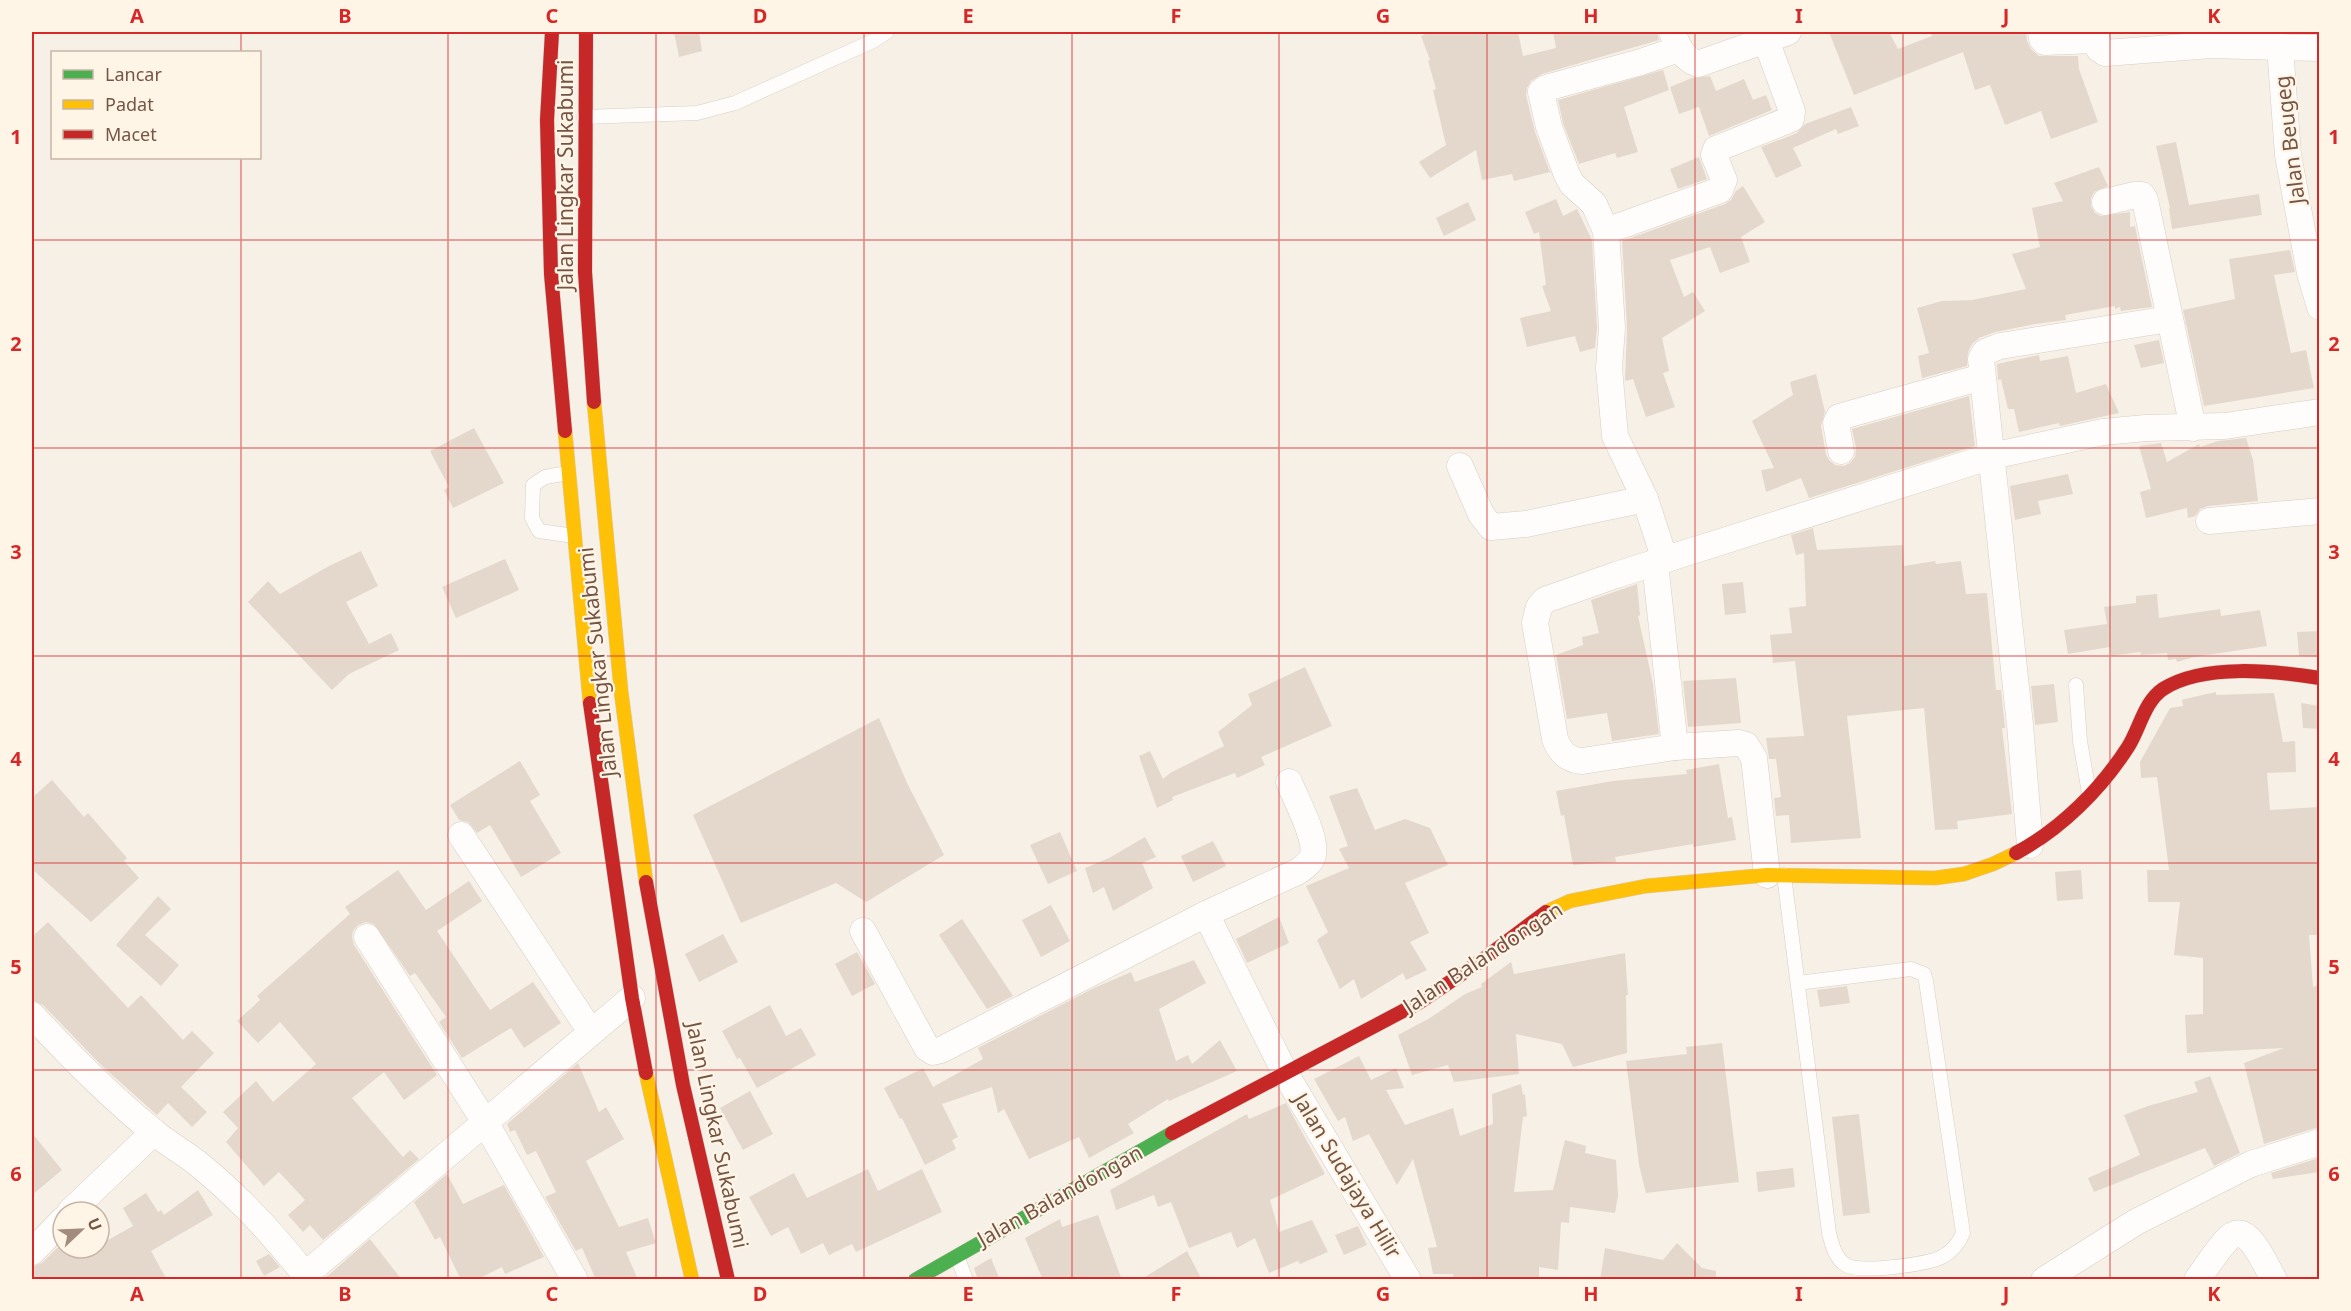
<svg xmlns="http://www.w3.org/2000/svg" width="2351" height="1311" font-family="'Noto Sans',sans-serif">
<rect width="100%" height="100%" fill="#f7f0e6"/>
<g fill="#e4d8cd">
<path d="M674 32H699L702 51 679 57Z"/>
<path d="M1431 32H1518L1523 56 1556 48 1553 32H1657L1659 40 1542 74 1531 81 1527 88 1526 95 1535 132 1550 172 1514 181 1512 174 1482 180 1476 150 1430 178 1419 162 1446 145 1433 90 1436 89 1428 61 1430 60 1421 36Z"/>
<path d="M1829 32H1889L1898 49 1932 36 1930 32H2026L2027 41 2031 49 2039 56H2078L2079 69 2098 122 2051 139 2041 111 2005 125 1990 85 1975 90 1963 52 1854 95Z"/>
<path d="M1663 70 1669 90 1624 107 1638 152 1617 158 1615 153 1579 164 1563 123 1558 100Z"/>
<path d="M1710 76 1716 91 1744 79 1753 100 1766 95 1772 110 1709 136 1699 107 1679 114 1670 87 1692 78Z"/>
<path d="M1851 107 1859 126 1838 134 1836 129 1793 148 1802 166 1776 178 1761 147 1797 133 1805 124Z"/>
<path d="M2176 142 2189 205 2259 194 2262 215 2172 229 2169 209 2170 208 2156 146Z"/>
<path d="M1699 157 1707 179 1678 189 1670 169Z"/>
<path d="M2099 167 2108 186 2094 192 2091 198V206L2095 213 2101 216 2130 212V227L2135 226 2152 307 2121 311 2120 307 2115 309V306L2065 315 2066 320 2035 324 1995 332 1979 338 1972 344 1968 352 1967 366 1922 378 1918 356 1929 353 1917 308 1942 301 1972 300 2026 289 2012 254 2040 247 2032 208 2063 201 2054 183Z"/>
<path d="M1743 186 1765 222 1741 237 1750 262 1720 273 1710 247 1670 260 1684 297 1693 292 1705 311 1662 338 1669 371 1663 373 1675 407 1646 417 1633 379 1625 381 1627 327 1622 241 1725 204 1731 200 1736 191Z"/>
<path d="M1556 199 1563 216 1577 209 1592 240 1597 328 1595 348 1580 352 1575 336 1527 347 1520 318 1551 311 1542 286 1546 285 1539 232 1534 234 1525 212Z"/>
<path d="M1468 202 1476 220 1444 236 1436 218Z"/>
<path d="M2290 250 2295 272 2274 275 2291 353 2306 350 2314 388 2204 406 2183 310 2235 299 2229 259Z"/>
<path d="M2159 340 2164 363 2141 368 2134 345Z"/>
<path d="M2039 355 2040 361 2068 356 2076 393 2106 384 2119 413 2060 426 2059 423 2019 432 2014 409H2008L2001 379 1998 380 1997 364Z"/>
<path d="M1816 374 1825 412 1821 426 1826 454 1829 460 1835 465 1844 466 1850 463 1855 457 1856 448 1852 429 1969 396 1975 446 1809 498 1801 478 1766 492 1761 470 1774 468 1752 421 1793 395 1790 382Z"/>
<path d="M474 428 504 483 453 508 444 490 449 487 430 451Z"/>
<path d="M2246 438 2253 460 2258 501 2208 506 2200 509 2195 516 2188 518 2187 508 2146 518 2140 492 2151 489 2139 446 2161 443 2167 462 2199 444 2200 447 2218 441Z"/>
<path d="M2068 474 2073 494 2038 501 2041 514 2015 520 2010 486Z"/>
<path d="M1813 528 1817 550 1903 545 1904 566 1935 561 1936 564 1961 561 1966 594 1987 593 1996 690H2001L2005 728H2002L2012 814 1957 821 1958 829 1935 830 1924 708 1847 716 1861 838 1791 843 1789 815 1776 816 1774 798 1781 797 1776 759H1769L1766 738 1804 736 1795 661 1773 663 1770 635 1792 633 1789 608 1806 606 1804 553 1796 555 1791 535Z"/>
<path d="M361 551 378 586 346 602 369 644 391 633 399 650 349 674 332 690 248 602 268 581 280 594 329 566Z"/>
<path d="M505 559 519 590 456 618 442 587Z"/>
<path d="M1743 582 1746 613 1725 615 1722 584Z"/>
<path d="M1637 584 1640 615 1638 616 1653 684 1659 734 1612 741 1607 713 1567 719 1556 655 1583 645 1582 637 1599 633 1591 600Z"/>
<path d="M2157 594 2159 618 2220 609 2221 616 2260 610 2267 646 2194 657 2177 662 2176 659 2168 660 2167 653 2141 655 2140 652 2111 656 2110 647 2068 654 2064 630 2107 624 2104 607 2136 603V596Z"/>
<path d="M2319 631V657L2299 656 2297 632Z"/>
<path d="M1305 667 1332 726 1261 757 1265 765 1237 778 1235 773 1172 797 1173 800 1157 808 1139 756 1150 751 1163 779 1170 773 1224 746 1218 732 1252 705 1248 694Z"/>
<path d="M1736 678 1741 723 1688 727 1683 681Z"/>
<path d="M2054 684 2058 722 2035 725 2031 686Z"/>
<path d="M2216 692V695L2274 693 2283 742 2295 741 2296 772 2267 773 2270 810 2319 807V935H2309L2313 987 2319 985V1127L2264 1144 2244 1063 2284 1048 2187 1053 2185 1015 2203 1014V958L2174 955 2180 902H2148L2147 870H2169L2157 777 2141 778 2140 762 2170 708 2183 706 2182 700 2185 699Z"/>
<path d="M2301 703 2319 706V729L2303 728Z"/>
<path d="M879 718 908 785 944 855 866 902 836 883 741 923 693 815Z"/>
<path d="M520 761 540 795 530 801 561 853 521 877 490 825 477 833 468 822 459 820 450 805Z"/>
<path d="M1719 764 1728 818 1732 817 1736 840 1693 847V844L1615 857 1616 862 1573 865 1564 815 1561 816 1556 791 1613 781 1687 774 1686 770Z"/>
<path d="M52 780 84 817 88 813 127 858 124 861 139 878 91 922 32 869V798Z"/>
<path d="M1357 788 1375 830 1405 819 1430 828 1448 865 1405 883 1429 933 1410 942 1427 970 1406 980 1403 973 1361 999 1354 979 1340 989 1317 940 1328 932 1306 886 1349 868 1339 849 1348 846 1329 796Z"/>
<path d="M1060 832 1077 871 1048 884 1030 845Z"/>
<path d="M1145 837 1156 857 1142 863 1153 888 1113 911 1104 887 1093 893 1085 868 1109 858Z"/>
<path d="M1213 841 1226 866 1193 882 1181 856Z"/>
<path d="M398 870 426 910 469 881 482 901 437 931 490 1010 533 982 561 1023 524 1048 511 1028 462 1058 439 1022 446 1017 415 973 410 976 374 924 366 922 358 925 353 931 352 937 354 945 437 1075 404 1100 384 1072 352 1098 403 1157 410 1150 419 1159 323 1240 310 1225 303 1232 288 1215 305 1200 279 1172 264 1186 226 1142 238 1128 223 1112 256 1081 273 1102 316 1064 280 1022 258 1043 237 1021 260 1000 257 996 350 914 345 907Z"/>
<path d="M2081 870 2083 899 2057 901 2055 872Z"/>
<path d="M158 896 171 909 145 935 179 965 161 986 116 945Z"/>
<path d="M1051 905 1070 941 1041 957 1022 920Z"/>
<path d="M1279 917 1289 943 1247 963 1236 939Z"/>
<path d="M962 919 1013 996 987 1009 939 935Z"/>
<path d="M48 922 128 1008 141 995 183 1040 192 1031 214 1053 181 1087 207 1112 192 1127 168 1103 157 1115 101 1065 43 1005 32 1000V937Z"/>
<path d="M723 934 738 962 699 982 685 954Z"/>
<path d="M857 952 875 984 852 996 835 964Z"/>
<path d="M1625 953 1628 995H1626L1627 1053 1573 1067 1562 1044 1516 1034 1519 1074 1454 1082 1448 1065 1412 1075 1398 1035 1430 1018 1465 994 1482 987 1481 984 1511 962 1514 974Z"/>
<path d="M1194 960 1206 983 1159 1009 1176 1061 1188 1055 1192 1064 1220 1040 1237 1071 1169 1101 1168 1099 1128 1124 1134 1133 1089 1158 1079 1137 1029 1159 1004 1109 998 1113 992 1087 942 1104 958 1137 952 1140 956 1149 925 1165 902 1118 900 1119 884 1088 923 1068 933 1087 983 1059 978 1048 1094 988 1131 972 1135 982Z"/>
<path d="M1847 986 1850 1003 1820 1007 1817 990Z"/>
<path d="M770 1005 786 1036 801 1028 816 1055 757 1088 740 1058 737 1059 722 1031Z"/>
<path d="M1722 1043 1739 1182 1646 1193 1639 1165 1626 1061 1687 1054 1686 1047Z"/>
<path d="M1359 1056 1371 1080 1396 1068 1404 1088 1386 1090 1405 1125 1453 1108 1460 1136 1493 1124 1492 1094 1521 1084 1523 1095 1525 1094 1527 1116 1523 1117 1514 1192 1553 1190 1565 1140 1586 1146 1585 1153 1616 1160 1618 1196 1615 1213 1570 1207 1569 1223 1561 1222 1558 1270 1539 1267V1280H1453V1274H1433L1428 1248 1437 1247 1413 1159 1397 1185 1369 1134 1353 1141 1345 1117 1338 1121 1314 1079Z"/>
<path d="M578 1063 599 1112 606 1107 624 1139 586 1161 619 1227 648 1218 656 1243 626 1252 638 1280H596L582 1248 576 1251 545 1197 556 1192 536 1151 527 1155 515 1130 510 1132 507 1124Z"/>
<path d="M2210 1076 2240 1153 2214 1166 2205 1148 2094 1192 2088 1178 2140 1155 2124 1115 2148 1106 2198 1092 2194 1082Z"/>
<path d="M750 1091 773 1134 743 1150 720 1108Z"/>
<path d="M1286 1103 1325 1174 1270 1200 1279 1232 1312 1220 1328 1252 1300 1264 1298 1261 1269 1273 1255 1238 1237 1248 1231 1232 1189 1248 1171 1202 1158 1207 1154 1195 1116 1210 1110 1190 1247 1114 1249 1119Z"/>
<path d="M1859 1114 1870 1213 1843 1216 1832 1117Z"/>
<path d="M32 1133 62 1170 32 1195Z"/>
<path d="M2319 1158V1172L2273 1179 2271 1173Z"/>
<path d="M1793 1168 1795 1187 1758 1192 1756 1172Z"/>
<path d="M868 1169 878 1191 922 1169 942 1212 856 1252 852 1244 829 1255 823 1243 801 1254 788 1227 771 1236 749 1197 794 1173 807 1198Z"/>
<path d="M447 1174 463 1204 504 1185 544 1257 505 1274 502 1267 476 1280H461L440 1237 435 1240 414 1202Z"/>
<path d="M198 1190 213 1215 151 1251 167 1280H32V1267L42 1263 57 1248H99V1245L133 1226 123 1208 146 1193 158 1212 161 1210 164 1215Z"/>
<path d="M1098 1215 1122 1280H1043L1025 1238 1060 1219 1062 1227Z"/>
<path d="M1358 1226 1367 1245 1344 1255 1335 1235Z"/>
<path d="M370 1239 402 1280H324V1279Z"/>
<path d="M1677 1243 1702 1268 1716 1271V1280H1600L1605 1248 1663 1260Z"/>
<path d="M1187 1251 1202 1280H1140Z"/>
<path d="M269 1254 280 1267 264 1276 256 1261Z"/>
<path d="M991 1258 1000 1280H978L974 1268Z"/>
</g>
<g fill="none" stroke-linecap="round" stroke-linejoin="round">
<defs>
<g id="lane">
<path d="M584 117 697 113 735 103 873 41 887 32"/>
<path d="M568 473 545 477 533 485 532 518 539 531 574 536"/>
<path d="M2076 685 2080 741 2089 793"/>
<path d="M1784 875 1829 1233C1832 1245 1835 1258 1846 1265 1860 1274 1927 1264 1942 1257 1953 1251 1959 1243 1963 1233L1926 981 1924 974 1911 969 1798 983"/>
<path d="M957 1256 966 1280"/>
</g>
<g id="street">
<path d="M1672 32C1678 46 1682 58 1698 64L1788 32"/>
<path d="M2041 32 2042 39 2045 42 2095 40"/>
<path d="M2095 32 2099 49 2105 53 2212 45 2280 47"/>
<path d="M2320 48 2280 47 2288 155 2310 273 2320 307"/>
<path d="M2105 202 2135 195H2142L2145 200 2193 428"/>
<path d="M1606 231 1720 190 1724 180 1714 155 1716 149 1791 119 1792 111 1766 40"/>
<path d="M1841 451 1836 423 1839 417 1982 377"/>
<path d="M1460 466 1481 514 1491 527 1526 524 1645 499"/>
<path d="M2209 521 2320 511"/>
<path d="M1665 560 1645 499 1615 436 1609 368 1612 328 1606 231 1594 204 1572 184 1567 175 1549 127 1541 92 1546 88 1641 62 1679 49"/>
<path d="M1655 563 1675 747"/>
<path d="M461 835 591 1032"/>
<path d="M2030 845 2020 725 1981 359 1985 352 2000 346 2169 319"/>
<path d="M1767 875 1754 758 1746 745 1739 743 1675 747 1582 761C1567 760 1560 752 1555 739L1535 623 1539 607 1545 600 1616 575 1992 456 2103 432 2146 428 2225 426 2320 412"/>
<path d="M1206 914 1285 1073 1408 1280"/>
<path d="M863 931 927 1048 933 1052 941 1050 1206 914 1297 872C1303 868 1311 863 1313 855 1317 837 1296 800 1289 782"/>
<path d="M367 937 485 1122 575 1280"/>
<path d="M32 1015C70 1056 110 1097 154 1132 169 1145 187 1154 202 1167 242 1200 277 1238 309 1280"/>
<path d="M70 1212 154 1132"/>
<path d="M32 1252 63 1220"/>
<path d="M305 1275 632 998"/>
<path d="M2044 1280 2136 1222 2251 1164 2320 1142"/>
<path d="M2197 1280C2236 1225 2239 1211 2274 1280"/>
</g>
<path id="fast" d="M915 1280 1172 1133"/>
<g id="slow">
<path d="M594 402 621 691 646 882"/>
<path d="M565 431 590 703"/>
<path d="M1546 912 1570 901 1646 886 1767 875 1935 878 1964 874 1993 864 2016 853"/>
<path d="M646 1073 692 1280"/>
</g>
<g id="jam">
<path d="M552 32 547 120 551 274 565 431"/>
<path d="M586 32 585 272 594 402"/>
<path d="M590 703 632 998 646 1073"/>
<path d="M2016 853C2061 829 2101 789 2128 747 2140 728 2144 702 2163 689 2204 663 2275 671 2320 678"/>
<path d="M646 882 683 1085 728 1280"/>
<path d="M1172 1133 1420 1002 1481 961 1546 912"/>
</g>
</defs>
<use href="#lane" stroke="#d8cdc4" stroke-width="15"/>
<use href="#street" stroke="#d8cdc4" stroke-width="27"/>
<use href="#fast" stroke="#d7ccc3" stroke-width="15"/>
<use href="#slow" stroke="#d7ccc3" stroke-width="15"/>
<use href="#jam" stroke="#d7ccc3" stroke-width="15"/>
<use href="#lane" stroke="#fefdfb" stroke-width="14"/>
<use href="#street" stroke="#fefdfb" stroke-width="26"/>
<use href="#fast" stroke="#4caf50" stroke-width="14"/>
<use href="#slow" stroke="#ffc107" stroke-width="14"/>
<use href="#jam" stroke="#c62828" stroke-width="14"/>
</g>
<path fill="none" stroke="#d62828" stroke-width="1.5" stroke-opacity="0.55" d="M241 32V52M448 32V1280M656 32V1280M864 32V1280M1072 32V1280M1279 32V1280M1487 32V1280M1695 32V1280M1903 32V1280M2110 32V1280M241 158V1280M32 240H2320M32 448H2320M32 656H2320M32 863H2320M32 1070H2320"/>
<g text-anchor="middle" stroke-width="4.5" stroke-linejoin="round" paint-order="stroke">
<g font-size="21" fill="#765545" stroke="#fff5e7">
<text transform="translate(2290 140) rotate(-97)" y="7">Jalan Beugeg</text>
<text transform="translate(566 175) rotate(-90)" y="7">Jalan Lingkar Sukabumi</text>
<text transform="translate(598 662) rotate(-96)" y="7">Jalan Lingkar Sukabumi</text>
<text transform="translate(1483 958) rotate(-33)" y="7">Jalan Balandongan</text>
<text transform="translate(717 1135) rotate(78)" y="7">Jalan Lingkar Sukabumi</text>
<text transform="translate(1347 1176) rotate(59)" y="7">Jalan Sudajaya Hilir</text>
<text transform="translate(1060 1196) rotate(-29)" y="7">Jalan Balandongan</text>
</g>
</g>
<rect width="2351" height="1311" fill="none" stroke="#fff5e7" stroke-width="66"/>
<rect x="51" y="51" width="210" height="108" fill="#fff5e7" stroke="#c8b5a6" stroke-width="1.5"/>
<rect x="63" y="70" width="30" height="9" fill="#4caf50" stroke="#c8b5a6" stroke-width="1.5"/>
<text x="105" y="81" font-size="18" fill="#765545">Lancar</text>
<rect x="63" y="100" width="30" height="9" fill="#ffc107" stroke="#c8b5a6" stroke-width="1.5"/>
<text x="105" y="111" font-size="18" fill="#765545">Padat</text>
<rect x="63" y="130" width="30" height="9" fill="#c62828" stroke="#c8b5a6" stroke-width="1.5"/>
<text x="105" y="141" font-size="18" fill="#765545">Macet</text>
<g transform="translate(81 1230) rotate(67)"><circle r="28" fill="#fff5e7" stroke="#c8b5a6" stroke-width="1.5"/>
<path d="M0-4.5L10 22L0 15L-10 22Z" fill="#a38b7d"/>
<text y="-9" font-size="16" font-weight="bold" text-anchor="middle" fill="#765545">U</text>
</g>
<rect x="33" y="33" width="2285" height="1245" fill="none" stroke="#d62828" stroke-width="2"/>
<g font-size="20" text-anchor="middle" font-weight="bold" fill="#d62828">
<text x="137" y="23">A</text>
<text x="345" y="23">B</text>
<text x="552" y="23">C</text>
<text x="760" y="23">D</text>
<text x="968" y="23">E</text>
<text x="1176" y="23">F</text>
<text x="1383" y="23">G</text>
<text x="1591" y="23">H</text>
<text x="1799" y="23">I</text>
<text x="2006" y="23">J</text>
<text x="2214" y="23">K</text>
<text x="16" y="144">1</text>
<text x="2334" y="144">1</text>
<text x="16" y="351">2</text>
<text x="2334" y="351">2</text>
<text x="16" y="559">3</text>
<text x="2334" y="559">3</text>
<text x="16" y="766">4</text>
<text x="2334" y="766">4</text>
<text x="16" y="974">5</text>
<text x="2334" y="974">5</text>
<text x="16" y="1181">6</text>
<text x="2334" y="1181">6</text>
<text x="137" y="1301">A</text>
<text x="345" y="1301">B</text>
<text x="552" y="1301">C</text>
<text x="760" y="1301">D</text>
<text x="968" y="1301">E</text>
<text x="1176" y="1301">F</text>
<text x="1383" y="1301">G</text>
<text x="1591" y="1301">H</text>
<text x="1799" y="1301">I</text>
<text x="2006" y="1301">J</text>
<text x="2214" y="1301">K</text>
</g>
</svg>
